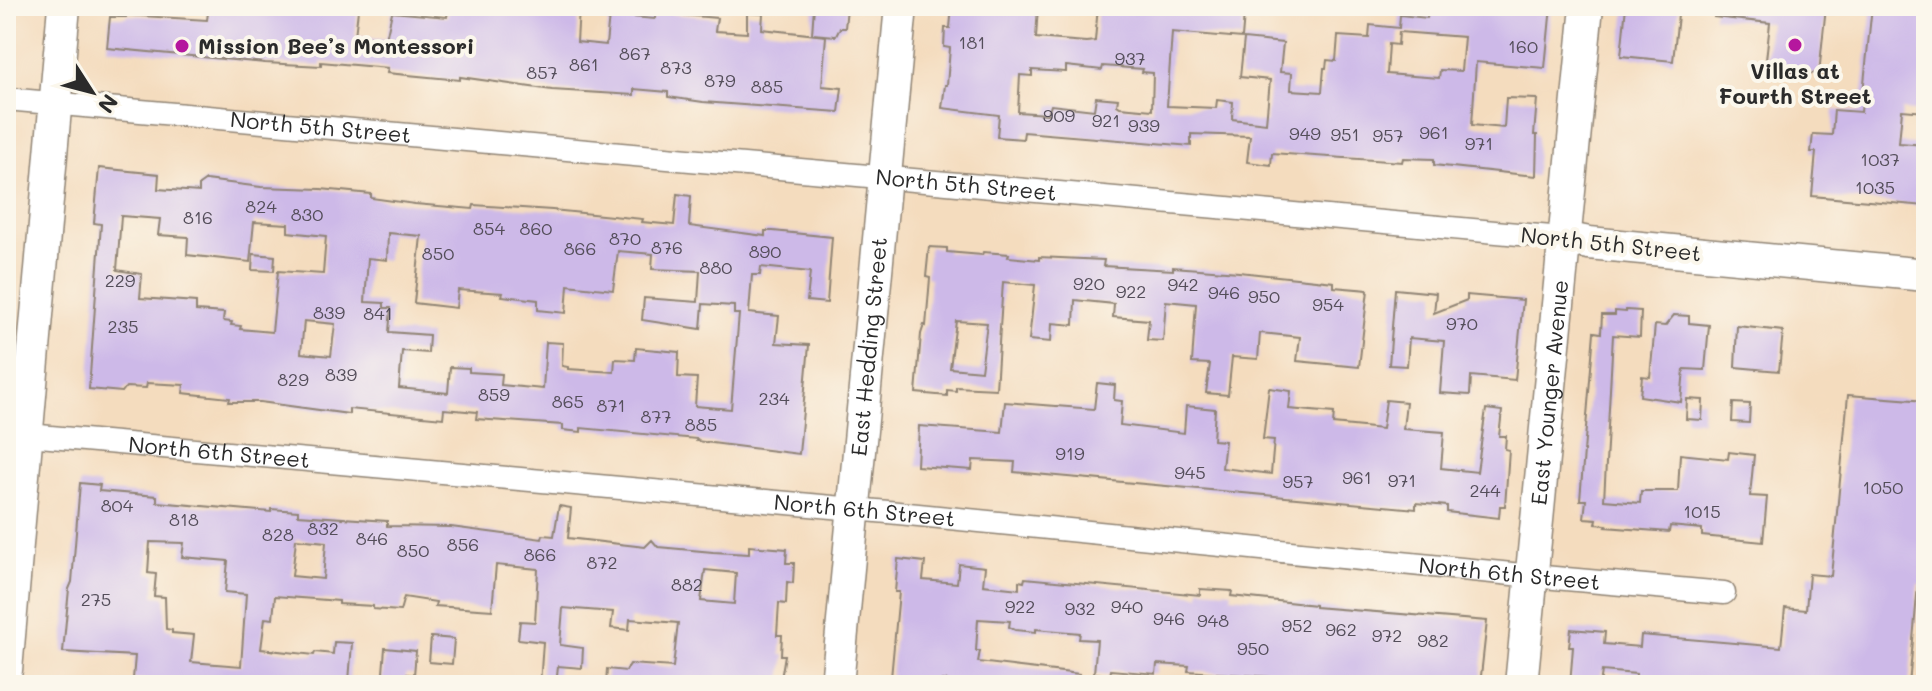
<svg xmlns="http://www.w3.org/2000/svg" width="1932" height="691" font-family="Mali,sans-serif">
<rect width="100%" height="100%" fill="#fbf7ec"/>
<filter id="ink" filterUnits="userSpaceOnUse"><feTurbulence type="fractalNoise" baseFrequency=".0125" numOctaves="2"/><feDisplacementMap in="SourceGraphic" scale="16" xChannelSelector="R" yChannelSelector="G"/><feConvolveMatrix kernelMatrix="1 2 1 2 8 2 1 2 1" color-interpolation-filters="sRGB"/></filter>
<filter id="wash" filterUnits="userSpaceOnUse"><feTurbulence type="fractalNoise" baseFrequency=".006" numOctaves="4" result="noise"/><feDisplacementMap in="SourceGraphic" scale="32" xChannelSelector="R" yChannelSelector="G"/><feGaussianBlur stdDeviation="1.8" result="paint"/><feColorMatrix in="noise" values="0 0 0 0 0 0 0 0 0 0 0 0 0 0 0 0 0 1.4 0 .05"/><feComposite in="paint" operator="in"/></filter>
<g filter="url(#wash)">
<rect width="100%" height="100%" fill="#f4dcbe"/>
<g id="blocks">
<g fill="#cdb9e8" fill-rule="evenodd">
<path d="M209 6H249L289 10 290 6H325L355 9 358 10 355 36 386 39 392 12 447 17 449 6 579 8 577 42 606 45 609 15 655 19 656 6H672V14L717 18 715 31 747 33V13L763 14 762 29 826 36 822 86 842 88 839 112 703 102 668 97V92L634 89V95L552 90 460 77V80L387 73 388 68 321 62V66L265 63 107 48 110 17H126V15L207 20Z"/>
<path d="M814 6 847 7 845 28H840L836 36 812 34Z"/>
<path d="M952 6H1038L1036 38 1086 42 1095 41 1098 6H1161L1244 14 1242 38 1172 32 1167 106 1216 108 1217 100 1233 102 1232 119 1266 123 1270 80 1240 77 1244 39 1283 43 1280 72 1292 73 1291 90 1322 92 1324 68H1326L1327 60 1336 61 1338 36 1369 38 1370 25 1399 28 1400 15 1427 18 1430 6H1551L1545 68 1476 62 1472 125 1504 128 1506 98 1537 99 1534 135H1537L1536 176 1434 165V159L1403 158 1402 162 1272 153 1271 165 1247 162 1250 136 1191 134V146L1024 132 1023 139 997 137 999 115 942 108 945 85H947L950 48 944 47 945 28H950ZM1399 32 1464 37 1461 71 1440 70 1439 78 1387 74 1389 44 1398 45ZM1066 66 1102 70 1103 66 1143 69 1142 72 1153 73 1152 110 1120 107 1117 105 1118 99 1096 97 1094 110 1051 105 1048 114 1018 112 1020 75 1032 76V70L1066 72Z"/>
<path d="M1626 6H1679L1673 61 1621 56Z"/>
<path d="M1715 6H1826L1819 74 1765 69 1770 23 1714 17Z"/>
<path d="M1872 6H1926V112L1902 110 1899 143 1926 145V206L1812 196 1816 152H1811L1813 134 1832 135 1834 110 1861 112Z"/>
<path d="M99 168 159 174 158 189 199 192V185L206 180 261 187 321 189 371 194V198L415 204 473 209 474 205 552 210 643 219 642 222 674 225 677 194 691 196 689 226 765 236V231H773L832 237 827 303 807 301 810 272 761 267 760 275H752L749 313 779 316 776 343 809 345 799 454 696 441 697 439 581 428V432L563 430V425L476 419 477 412 444 409 443 418 349 409V414L260 402H229L230 398 183 393 184 385 147 383 146 388 126 387 122 392 89 389 101 224 94 223ZM121 216 160 219 158 235 188 237 187 255 250 262 254 222 288 224V232L326 236 323 274 278 271 272 332 240 329 241 326 231 325 232 322 223 321 224 313 196 311V302L140 298 142 274 117 270ZM388 233 421 236 414 303 456 308 458 290 503 293 502 296 538 300V310L566 313 568 285 613 290 618 251 653 254 652 269 700 271 698 302 644 298 642 320 701 329 703 304 734 306V314H739L731 409 695 406 697 378 678 377 679 352 636 348 635 360 615 359 614 372 568 369V367L562 366 563 343 546 342 543 389 501 385 502 374 469 372V368L450 367 448 393 399 388 402 351 428 353 429 335 389 332 391 308H384V303L365 302 368 258 387 260ZM304 321 335 324 331 356 301 353Z"/>
<path d="M929 247 947 248V252L982 255 983 252 1009 254 1008 257 1039 260V257L1104 260 1103 266 1173 270V267L1239 272 1334 282V287L1368 290 1359 367 1297 361 1300 337 1260 333 1258 359 1232 357 1228 395 1206 393 1210 364 1192 363 1196 304 1166 301 1163 341 1147 340 1149 320 1113 317 1114 304 1075 300 1074 325 1052 323 1051 342 1029 340 1035 285 1003 282 996 389 956 387V391L947 390V396L916 393 921 334 924 325 926 326 930 278 926 277ZM956 321 987 323 981 371 950 368Z"/>
<path d="M253 254 275 256 274 271 252 270Z"/>
<path d="M1395 289 1436 293 1434 313 1467 300V295L1523 300 1515 380 1471 376 1470 395 1440 393 1444 341 1409 338 1407 366 1389 365Z"/>
<path d="M1626 310 1641 311 1640 337 1613 335 1604 500 1640 503 1641 491H1678L1680 454 1728 459 1729 452 1754 455 1750 496 1767 497 1763 542 1702 536V529L1670 526 1669 532 1606 527 1607 525 1596 524 1597 519 1584 518 1586 500H1580L1594 332 1601 333 1602 315H1615V311L1626 312Z"/>
<path d="M1674 315 1689 316V323L1709 325 1705 370 1684 369 1681 402 1640 396 1642 376 1650 377 1655 325 1665 326Z"/>
<path d="M1737 326 1783 331 1779 371 1735 367Z"/>
<path d="M1097 383 1115 385 1114 400 1122 401 1120 425 1184 433 1186 406 1215 409 1213 440 1225 441 1222 468 1271 474 1274 440 1263 439 1269 388 1291 391 1289 409 1334 413 1333 424 1382 429 1386 400 1406 402 1403 429 1444 432 1441 468 1477 472 1486 409 1502 411 1499 436H1506L1505 449 1509 450 1505 506H1500L1499 518 1447 512V506L1416 503V509L1014 472 1015 462 973 460 972 470 917 466 919 426 1002 432 1005 402 1094 409Z"/>
<path d="M1848 395 1926 401V584H1918L1909 685H1799V682L1753 679V685H1635L1636 674 1602 671 1600 685H1570L1573 647H1569L1571 629 1605 632 1604 644 1640 647 1641 635 1781 647 1785 608 1806 610 1809 574 1831 576Z"/>
<path d="M1687 399 1703 400 1702 420 1686 419Z"/>
<path d="M1733 403 1750 404 1749 423 1732 422Z"/>
<path d="M80 483 100 485 99 491 157 496V502L271 512V509L298 511V515L387 521V526L451 527 542 539 543 535 554 536 559 506 571 508 568 538 645 547 652 540 658 547 713 552 749 554V546L787 549 786 563H794L793 583 787 582 786 604 779 603 777 635H782L781 655H785L780 685H606L607 669 626 671 630 664 673 667 678 623 630 619 629 630 611 628 613 612 563 608 560 645 583 648 582 668 558 666 556 685H540L543 642 518 639 520 621 535 622 538 569 496 565 492 610 435 606 436 602 404 597 400 611 373 609V606L339 604V601L275 596 273 619 265 618 261 649 314 655 315 652 333 654 334 642 352 643 349 681H327V685H147L148 680 133 679 135 656 63 652 69 589 72 582ZM296 539 326 542 323 579 292 576ZM150 542 184 543 182 557 228 561 225 592 246 594 241 666 191 662 194 635 172 633V630L166 629 165 597 154 596 156 574 148 573ZM705 570 736 573 734 604 701 601Z"/>
<path d="M898 559 925 562 923 580 957 583 959 564 985 567 983 585 1019 589V581L1024 582 1025 578 1200 595V589L1232 591 1231 596 1315 605V607L1487 621 1480 685H1271V677L1188 671 1189 666 1157 664 1156 674 1111 670 1110 675 1094 673 1097 640 1079 639 1080 633 1036 629V632L1015 630 1009 627 1010 621 978 619 976 651H980L978 662 1079 674 1078 685H1004L976 682 975 684 942 680 941 685H901L902 679 891 678 899 592H895Z"/>
<path d="M431 637 454 639 452 664 429 662Z"/>
<path d="M385 648 416 651 414 675 406 674 405 685H382Z"/>
</g>
</g>
</g>
<g filter="url(#ink)">
<use href="#blocks" fill-opacity="0" stroke="#908474" stroke-width="2"/>
<g fill="none" stroke-linecap="round" stroke-linejoin="round">
<defs>
<g id="street">
<path id="s1" d="M6 99 1563 238"/>
<path id="s2" d="M6 433 888 512 1532 576 1724 593"/>
</g>
<g id="secondary">
<path d="M1563 238 1589 243 1926 275"/>
<path d="M6 670 64 6"/>
<path id="s3" d="M837 685 901 6"/>
<path id="s4" d="M1521 685 1587 6"/>
</g>
</defs>
<use href="#street" stroke="#908474" stroke-width="25"/>
<use href="#secondary" stroke="#908474" stroke-width="35"/>
<use href="#street" stroke="#fff" stroke-width="22"/>
<use href="#secondary" stroke="#fff" stroke-width="32"/>
</g>
</g>
<g fill="#b5179e" stroke="#fbf7ec" stroke-width="3">
<circle cx="1795" cy="45" r="8"/>
<circle cx="182" cy="46" r="8"/>
</g>
<g text-anchor="middle" stroke-width="8" stroke-linejoin="round" paint-order="stroke">
<g font-size="18" fill="#544e5a">
<text x="972" y="49">181</text>
<text x="1523" y="53">160</text>
<text x="635" y="60">867</text>
<text x="1130" y="65">937</text>
<text x="584" y="71">861</text>
<text x="676" y="74">873</text>
<text x="542" y="79">857</text>
<text x="720" y="87">879</text>
<text x="767" y="93">885</text>
<text x="1059" y="122">909</text>
<text x="1106" y="127">921</text>
<text x="1144" y="132">939</text>
<text x="1434" y="139">961</text>
<text x="1305" y="140">949</text>
<text x="1345" y="141">951</text>
<text x="1388" y="142">957</text>
<text x="1479" y="150">971</text>
<text x="1880" y="166">1037</text>
<text x="1875" y="194">1035</text>
<text x="261" y="213">824</text>
<text x="307" y="221">830</text>
<text x="198" y="224">816</text>
<text x="489" y="235">854</text>
<text x="536" y="235">860</text>
<text x="625" y="245">870</text>
<text x="667" y="254">876</text>
<text x="580" y="255">866</text>
<text x="765" y="258">890</text>
<text x="438" y="260">850</text>
<text x="716" y="274">880</text>
<text x="120" y="287">229</text>
<text x="1089" y="290">920</text>
<text x="1183" y="291">942</text>
<text x="1131" y="298">922</text>
<text x="1224" y="299">946</text>
<text x="1264" y="303">950</text>
<text x="1328" y="311">954</text>
<text x="329" y="319">839</text>
<text x="378" y="320">841</text>
<text x="1462" y="330">970</text>
<text x="123" y="333">235</text>
<text x="341" y="381">839</text>
<text x="293" y="386">829</text>
<text x="494" y="401">859</text>
<text x="774" y="405">234</text>
<text x="568" y="408">865</text>
<text x="611" y="412">871</text>
<text x="656" y="423">877</text>
<text x="701" y="431">885</text>
<text x="1070" y="460">919</text>
<text x="1190" y="479">945</text>
<text x="1357" y="484">961</text>
<text x="1402" y="487">971</text>
<text x="1298" y="488">957</text>
<text x="1883" y="494">1050</text>
<text x="1485" y="497">244</text>
<text x="117" y="512">804</text>
<text x="1702" y="518">1015</text>
<text x="184" y="526">818</text>
<text x="323" y="535">832</text>
<text x="278" y="541">828</text>
<text x="372" y="545">846</text>
<text x="463" y="551">856</text>
<text x="413" y="557">850</text>
<text x="540" y="561">866</text>
<text x="602" y="569">872</text>
<text x="687" y="591">882</text>
<text x="96" y="606">275</text>
<text x="1020" y="613">922</text>
<text x="1127" y="613">940</text>
<text x="1080" y="615">932</text>
<text x="1169" y="625">946</text>
<text x="1213" y="627">948</text>
<text x="1297" y="632">952</text>
<text x="1341" y="636">962</text>
<text x="1387" y="642">972</text>
<text x="1433" y="647">982</text>
<text x="1253" y="655">950</text>
</g>
<g font-size="22" font-weight="bold" fill="#2b2b2b" stroke="#fbf7ec" text-anchor="start">
<text x="198" y="54">Mission Bee’s Montessori</text>
<text x="1795" y="79" text-anchor="middle">Villas at<tspan x="1795" dy="25">Fourth Street</tspan></text>
</g>
<g font-size="22" fill="#2b2b2b" stroke="#fbf7ec">
<text dy="8" stroke="none"><textPath href="#s1" startOffset="316">North 5th Street</textPath></text>
<text dy="8" stroke="none"><textPath href="#s1" startOffset="964">North 5th Street</textPath></text>
<text transform="translate(1611 244) rotate(6)" y="8">North 5th Street</text>
<text dy="8" stroke="none"><textPath href="#s3" startOffset="340">East Hedding Street</textPath></text>
<text dy="8" stroke="none"><textPath href="#s4" startOffset="294">East Younger Avenue</textPath></text>
<text dy="8" stroke="none"><textPath href="#s2" startOffset="214">North 6th Street</textPath></text>
<text dy="8" stroke="none"><textPath href="#s2" startOffset="862">North 6th Street</textPath></text>
<text dy="8" stroke="none"><textPath href="#s2" startOffset="1510">North 6th Street</textPath></text>
</g>
</g>
<rect width="1932" height="691" fill="none" stroke="#fbf7ec" stroke-width="32"/>
<g transform="translate(92 92) rotate(126)" stroke="#fbf7ec" stroke-width="6" paint-order="stroke">
<path d="M0-6L14 30L0 20L-14 30Z" fill="#2b2b2b"/>
<text y="-12" font-size="22" font-weight="bold" text-anchor="middle" fill="#2b2b2b">N</text>
</g>
</svg>
